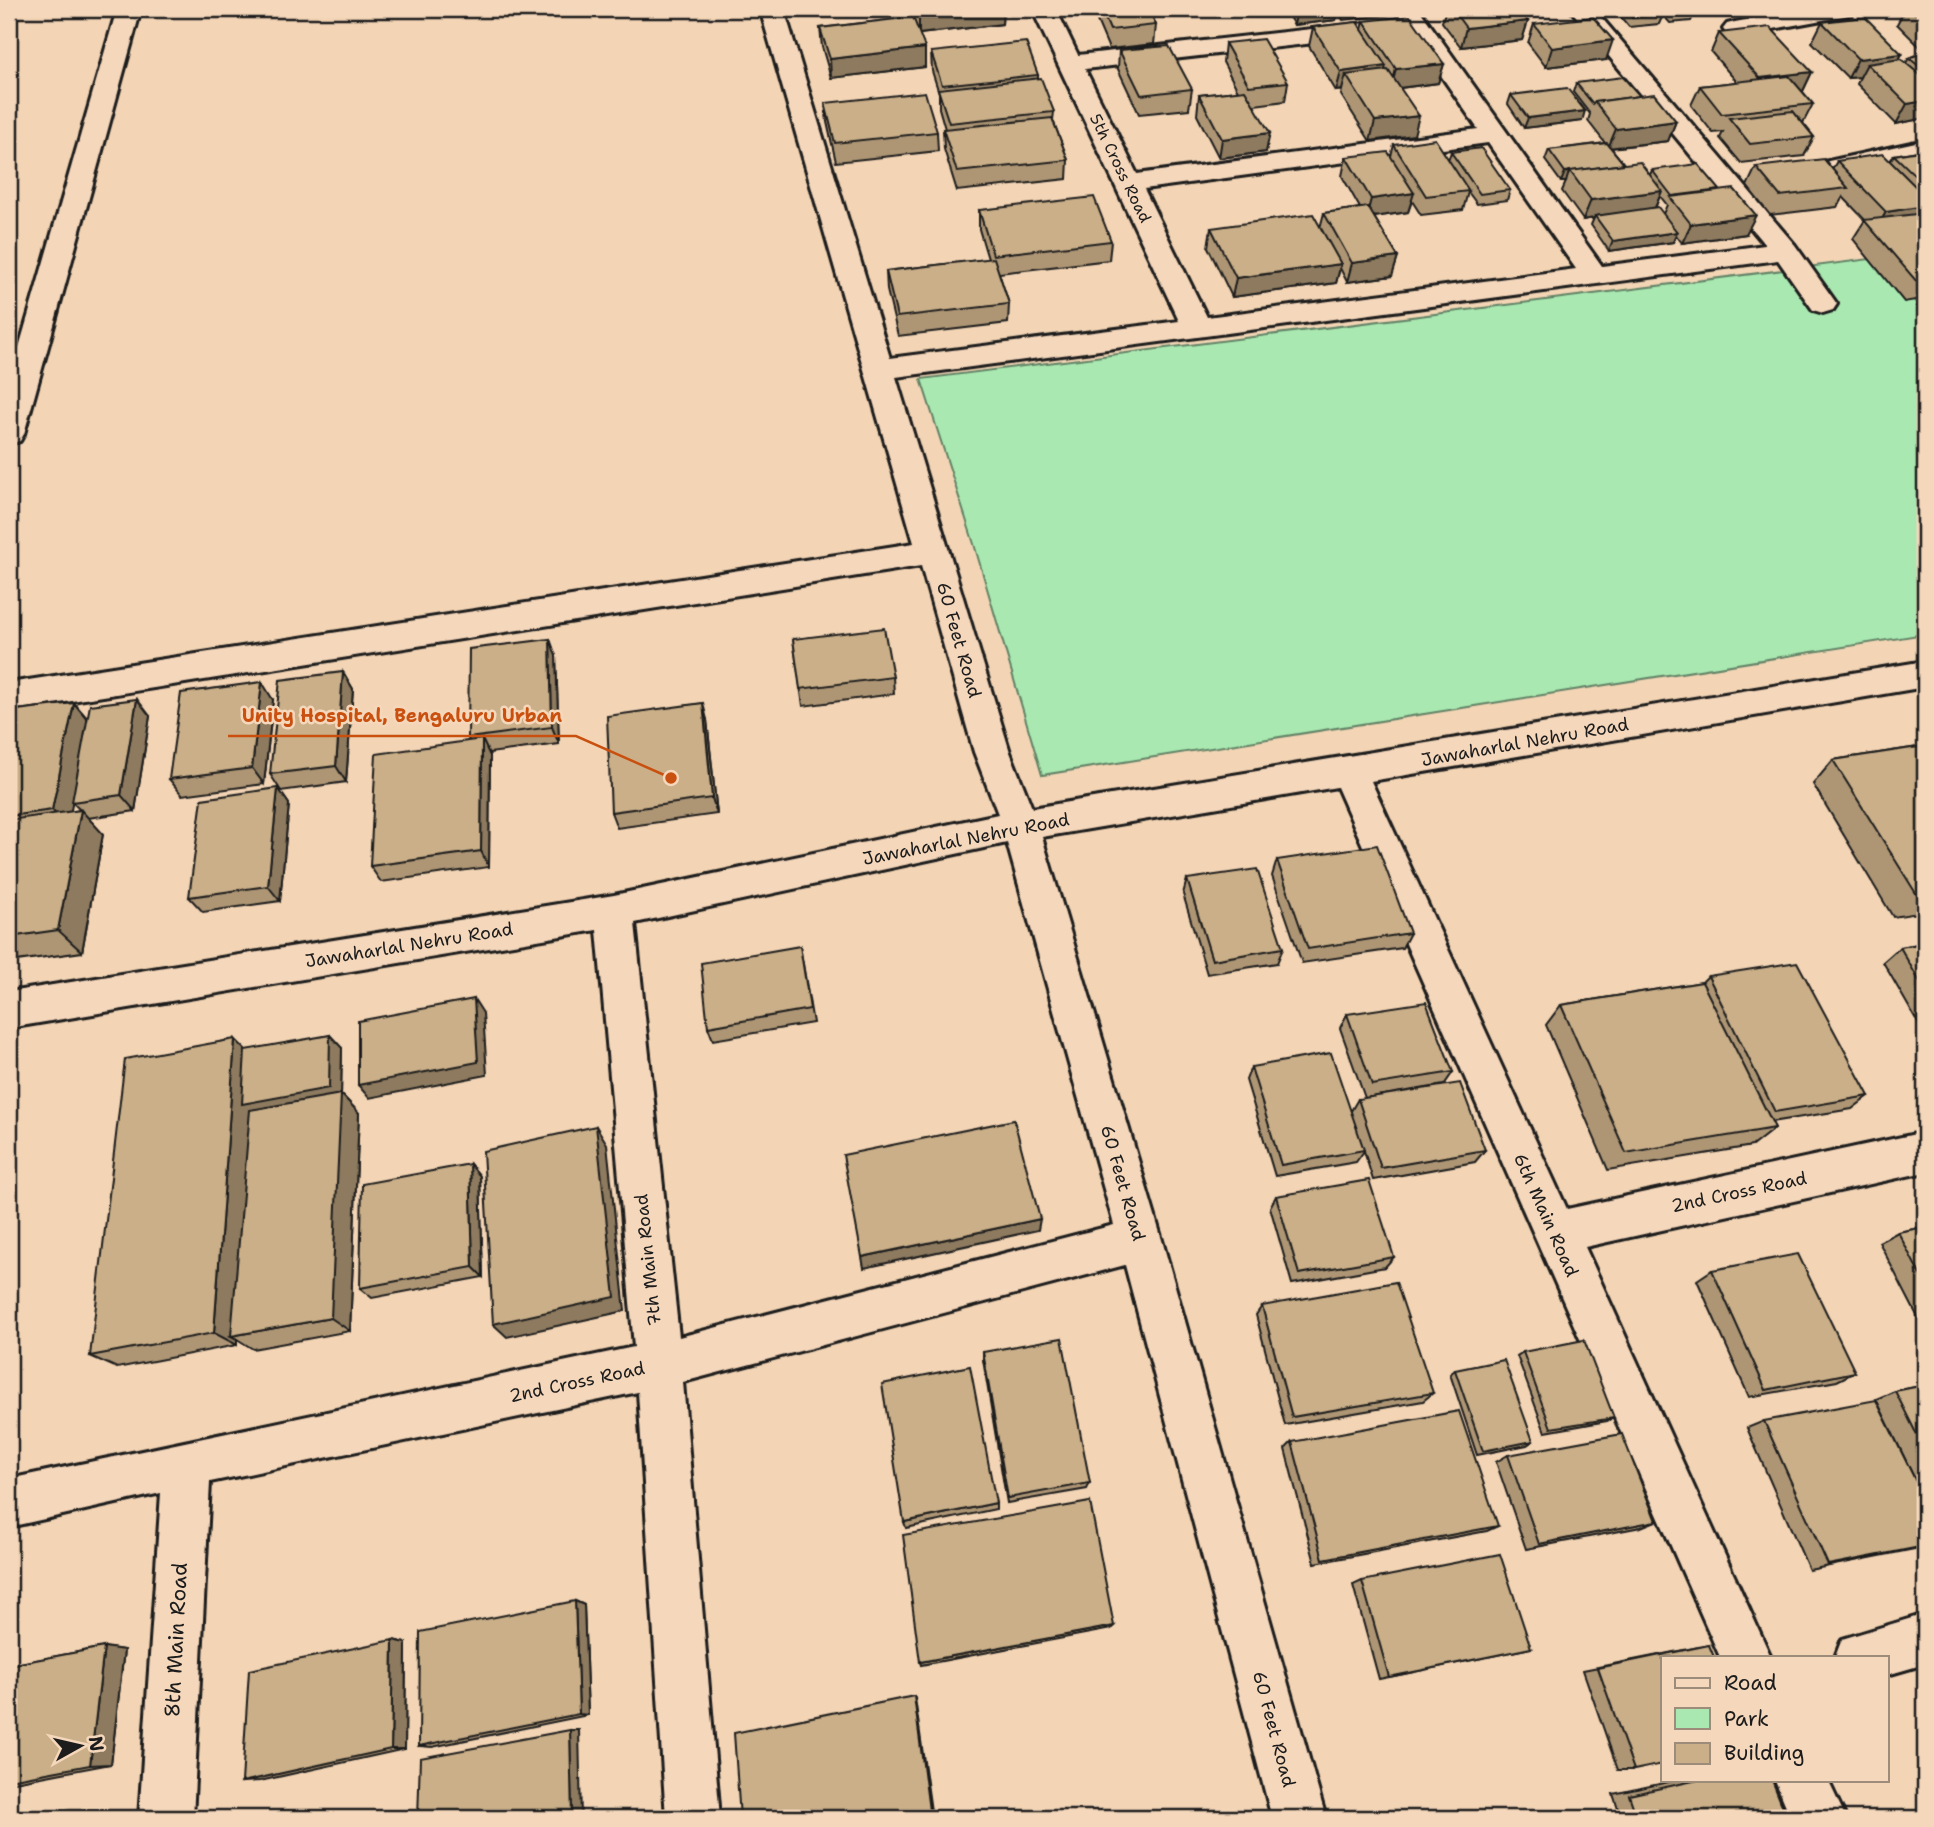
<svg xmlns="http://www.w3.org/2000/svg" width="1934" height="1827" font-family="'Shantell Sans',sans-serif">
<rect width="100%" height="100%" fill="#f3d5b5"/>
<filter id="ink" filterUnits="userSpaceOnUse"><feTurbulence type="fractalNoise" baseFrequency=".0143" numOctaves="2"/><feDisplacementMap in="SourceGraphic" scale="14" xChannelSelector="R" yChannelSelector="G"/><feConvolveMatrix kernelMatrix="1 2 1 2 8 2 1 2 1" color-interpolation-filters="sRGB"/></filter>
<g filter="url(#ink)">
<path fill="#a9e9b1" stroke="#628266" stroke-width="2" d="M1870 259 1925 311V634L1042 775 974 544 921 379Z"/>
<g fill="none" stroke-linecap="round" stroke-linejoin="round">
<defs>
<g id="minor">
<path d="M117 9H141L24 434 20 441 9 444V382Z"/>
<path d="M760 9H784L890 358 1179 321 1032 9H1056L1078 55 1402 19 1395 9H1419L1602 266 1765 245 1570 9H1594L1795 245 1837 304 1833 310 1823 313 1813 310 1778 260 896 377 1010 752 1032 808 1925 661V687L1371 781 1567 1209 1925 1132V1172L1585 1247 1771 1657H1720L1337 787 1042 837 1162 1240 1326 1818H1272L1125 1265 683 1382 720 1818H666L638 1392 210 1482 193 1818H139L161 1493 9 1527V1479L634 1347 597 930 9 1028V992L614 895 998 814 974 752 921 566 9 711V683L914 543ZM1411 32 1478 129 1137 174 1085 69ZM1488 143 1576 269 1207 317 1144 189ZM1007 843 1114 1225 679 1337 635 923Z"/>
<path d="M1806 9H1856L1852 14 1844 16 1735 36 1727 34 1723 29 1727 24 1735 22Z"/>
<path d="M1925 140V156L1833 176 1824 174 1820 168 1824 162Z"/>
<path d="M1925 1614V1664L1887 1675V1657H1835L1842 1639Z"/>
<path d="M1775 1780H1828L1846 1818H1791Z"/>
</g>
</defs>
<use href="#minor" stroke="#1c1c1c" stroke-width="6"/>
<use href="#minor" fill="#f5d7bb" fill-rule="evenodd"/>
</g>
<g fill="#ae9675" stroke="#1c1c1c" stroke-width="2" fill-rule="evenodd">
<path d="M910 9H1003L1002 24 919 34 925 67 831 78 822 47 820 28 913 17Z"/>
<path d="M1092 9H1150H1149L1156 25 1154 44 1109 49Z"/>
<path d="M1284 9H1389L1388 15 1343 20 1338 11 1336 20 1294 25Z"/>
<path d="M1446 9H1518L1528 21 1522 40 1461 47 1442 22Z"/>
<path d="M1614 9H1693L1695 11 1691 21 1670 23 1663 15 1659 24 1629 27Z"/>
<path d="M1905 9H1925V118L1896 124 1857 84 1860 77 1848 78 1812 42 1822 22 1902 54 1899 59 1906 63 1909 58 1925 52 1897 24Z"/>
<path d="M1364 21 1444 64 1438 83 1400 88 1414 135 1370 141 1341 95 1342 90 1336 91 1309 46 1313 27 1362 30Z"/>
<path d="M1534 24 1606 60 1546 67 1528 43Z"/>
<path d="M1719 33 1812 72 1803 91H1802L1813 104 1803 123 1814 137 1804 156 1741 163 1720 138 1723 132 1713 133 1691 105 1700 86 1737 82 1711 52Z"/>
<path d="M1225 43 1288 82 1285 101 1254 105 1266 152 1219 158 1197 115 1199 95 1238 91 1223 62Z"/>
<path d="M1119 50 1192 89 1189 109 1139 114 1118 69Z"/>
<path d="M931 52 1038 75V78L1054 112 1053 120 1068 160 1067 179 957 191 944 149 943 129H945L939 108V93L932 71Z"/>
<path d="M1576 83 1640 96 1676 121 1668 141 1611 148 1624 164 1650 175 1652 170 1746 234 1682 243 1676 235 1673 242 1609 251 1591 225 1594 218 1583 220 1562 191 1566 182H1561L1545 160 1549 150 1605 143 1588 121 1590 114 1573 92ZM1660 196 1667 205 1663 214 1655 208Z"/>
<path d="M1511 95 1582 121 1524 128 1508 104Z"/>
<path d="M825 103 937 132 938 151 836 162 827 122Z"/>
<path d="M1394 145 1448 160 1451 152 1510 190 1507 200 1477 204 1468 192 1463 210 1421 215 1412 201 1408 212 1374 217 1398 257 1392 276 1347 282 1340 268 1336 283 1232 297 1208 247 1211 228H1320L1324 213 1360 208 1342 176 1346 157 1391 156Z"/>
<path d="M1925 150V315L1917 306 1921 299 1904 302 1853 239 1865 220 1843 197 1837 207 1770 215 1747 186 1756 167 1832 170 1837 161H1890L1894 155Z"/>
<path d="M979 210 1111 241 1109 260 999 273 1009 304 1008 323 898 336 887 290 886 271 988 259 979 229Z"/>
<path d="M793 639 893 677 894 694 803 706Z"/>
<path d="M556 656 559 744 489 753 490 756 489 867 381 882 370 866 469 741 468 738Z"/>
<path d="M343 672 353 689 346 782 281 791 270 774Z"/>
<path d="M273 700 264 784 182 795 169 779Z"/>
<path d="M74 703 88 719 150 716 135 811 88 818 103 834 82 952 9 962V711ZM72 802 80 810 70 812Z"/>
<path d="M707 720 717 814 617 828 611 812Z"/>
<path d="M1925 746V912L1893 917 1813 784 1833 760Z"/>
<path d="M278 788 289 804 280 901 203 912 189 897Z"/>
<path d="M1277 860 1410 933 1402 948 1302 963 1272 876Z"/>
<path d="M1187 879 1283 948 1277 963 1207 974 1183 894Z"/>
<path d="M1925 943V1035L1883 962 1900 947Z"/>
<path d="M800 946 813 1023 713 1040 708 1027Z"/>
<path d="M1708 976 1869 1096 1852 1109 1771 1122 1775 1128 1752 1146 1608 1170 1546 1025 1561 1005 1702 982Z"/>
<path d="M1347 1014 1453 1072 1444 1085 1365 1098 1340 1028Z"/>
<path d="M342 1048 341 1094 359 1113 350 1331 253 1349 237 1339V1345L117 1368 90 1356 246 1050Z"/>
<path d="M1251 1067 1351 1111 1358 1099 1485 1150 1475 1162 1373 1180 1364 1151 1356 1162 1275 1176 1246 1080Z"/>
<path d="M470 1164 480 1176 483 1277 372 1298 360 1288Z"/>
<path d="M1276 1196 1394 1257 1385 1267 1292 1284 1270 1207Z"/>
<path d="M1925 1227V1331L1879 1242 1898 1232Z"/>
<path d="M1712 1270 1855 1372 1837 1381 1749 1397 1697 1280Z"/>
<path d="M1262 1306 1433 1393 1423 1401 1285 1425 1256 1315Z"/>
<path d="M983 1352 1090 1483 1087 1489 1007 1503 983 1360Z"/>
<path d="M1523 1352 1614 1418 1607 1421 1545 1432 1517 1356Z"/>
<path d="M1455 1370 1533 1441 1527 1445 1477 1455 1450 1374Z"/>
<path d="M1925 1385V1547L1809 1570 1747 1428 1764 1421 1923 1496 1876 1399 1895 1391Z"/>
<path d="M1292 1442 1498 1526 1487 1531 1315 1563 1285 1449Z"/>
<path d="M1508 1455 1656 1521 1641 1527 1526 1549 1496 1462Z"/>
<path d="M996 1503V1509L906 1528 904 1522Z"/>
<path d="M1362 1581 1531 1648 1379 1679 1353 1585Z"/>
<path d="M575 1601 584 1605 588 1715 432 1747 419 1746Z"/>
<path d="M1114 1626 1111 1629 921 1665 920 1662Z"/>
<path d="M393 1640 406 1643 405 1749 260 1781 242 1782Z"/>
<path d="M1709 1645 1634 1770H1618L1583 1670Z"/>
<path d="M104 1647 124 1650 111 1764 9 1783V1665Z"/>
<path d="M1678 1780H1772L1787 1818H1621L1613 1794Z"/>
</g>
<g fill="#8d7a5f" stroke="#1c1c1c" stroke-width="2">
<path d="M969 9H1003L1002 24 919 34V15Z"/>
<path d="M1297 9H1338L1336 20 1294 25Z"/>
<path d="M1528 21 1522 40 1461 47 1466 28Z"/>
<path d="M1613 40 1606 60 1546 67 1552 48Z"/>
<path d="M925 48V67L831 78 830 59Z"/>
<path d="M1902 54 1891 73 1867 64 1860 77 1848 78 1858 59Z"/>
<path d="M1444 64 1438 83 1391 89 1396 69Z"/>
<path d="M1386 66 1381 86 1346 75 1342 90 1336 91 1341 72Z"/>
<path d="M1812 72 1803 91 1751 97 1760 78Z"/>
<path d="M1925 101V118L1896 124 1907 104Z"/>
<path d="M1585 111 1582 121 1524 128 1528 118Z"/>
<path d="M1419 116 1414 135 1370 141 1375 121Z"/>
<path d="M1676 121 1668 141 1608 148 1616 129Z"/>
<path d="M1270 133 1266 152 1219 158 1222 139Z"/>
<path d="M1565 172H1569L1566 182H1561Z"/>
<path d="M1662 191 1654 210 1595 216 1594 218 1583 220 1591 200Z"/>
<path d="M1414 193 1408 212 1366 218 1371 199Z"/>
<path d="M1925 206V218L1875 231 1886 212Z"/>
<path d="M1756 215 1746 234 1682 243 1691 224Z"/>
<path d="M1677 232 1673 242 1609 251 1613 241Z"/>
<path d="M1398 257 1392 276 1347 282 1352 263Z"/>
<path d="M1341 264 1336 283 1232 297 1236 278Z"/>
<path d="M550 639 556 656 559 744 552 727Z"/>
<path d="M343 672 353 689 346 782 336 766Z"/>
<path d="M262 682 273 700 264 784 252 768Z"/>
<path d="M137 699 150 716 135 811 121 795Z"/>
<path d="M74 703 88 720 68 826 52 810Z"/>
<path d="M703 703 707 720 717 814 712 798Z"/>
<path d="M482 739 490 756 489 867 481 851Z"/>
<path d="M278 788 289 804 280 901 268 886Z"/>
<path d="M81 810 103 834 82 952 58 930Z"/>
<path d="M474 999 483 1013 487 1075 369 1098 358 1085Z"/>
<path d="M330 1035 342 1048 341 1097V1094L359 1113 350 1331 331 1318 231 1336 237 1339V1345L214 1333 235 1039 255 1059Z"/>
<path d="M9 1103 14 1106 9 1135Z"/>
<path d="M596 1126 607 1144 625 1311 507 1337 493 1324Z"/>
<path d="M470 1164 480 1176 483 1277 473 1267Z"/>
<path d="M1040 1219 1038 1230 864 1268 862 1257Z"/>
<path d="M575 1601 584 1605 588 1715 579 1714Z"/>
<path d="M393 1640 406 1643 405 1749H391Z"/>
<path d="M104 1647 124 1650 111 1764 90 1765Z"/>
<path d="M914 1696 915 1698 932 1818H930Z"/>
<path d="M570 1730H579L581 1818H572Z"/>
</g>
<g fill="#caaf88" stroke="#1c1c1c" stroke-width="2">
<path d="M917 9H969L919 15Z"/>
<path d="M1101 9H1149L1156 25 1110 30Z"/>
<path d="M1452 9H1518L1528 21 1466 28Z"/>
<path d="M1625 9H1659L1663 14 1632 18Z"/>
<path d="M1670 9H1693L1695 11 1674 14Z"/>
<path d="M1911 9H1925V23Z"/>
<path d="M1410 16 1444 64 1396 69 1364 21Z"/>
<path d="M913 17 925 48 830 59 820 28Z"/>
<path d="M1593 17 1613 40 1552 48 1534 24Z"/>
<path d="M1865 17 1902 54 1858 59 1822 22Z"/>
<path d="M1357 22 1386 66 1341 72 1313 27Z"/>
<path d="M1770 27 1812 72 1760 78 1719 33Z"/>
<path d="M1263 39 1288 82 1249 86 1225 43Z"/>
<path d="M1026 42 1038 75 942 85 931 52Z"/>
<path d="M1169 46 1192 89 1141 95 1119 50Z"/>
<path d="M1925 52V71L1909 58Z"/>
<path d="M1901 59 1925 79V101L1907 104 1867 64Z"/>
<path d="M1388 70 1419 116 1375 121 1346 75Z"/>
<path d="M1789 76 1813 104 1722 114 1700 86Z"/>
<path d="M1623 77 1640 96 1595 102 1593 104 1576 83Z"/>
<path d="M1041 78 1054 112 949 123 938 89Z"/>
<path d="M1567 88 1585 111 1528 118 1511 95Z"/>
<path d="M1245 90 1270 133 1222 139 1199 95Z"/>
<path d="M925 92 937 132 835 143 825 103Z"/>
<path d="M1654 94 1676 121 1616 129 1595 102Z"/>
<path d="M1793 111 1814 137 1750 144 1729 118Z"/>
<path d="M1052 118 1068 160 957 172 943 129Z"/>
<path d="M1435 139 1469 191 1426 196 1394 145Z"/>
<path d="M1607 143 1624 164 1565 172 1549 150Z"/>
<path d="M1481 148 1510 190 1480 194 1451 152Z"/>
<path d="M1925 150V185L1894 155Z"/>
<path d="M1388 152 1414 193 1371 199 1346 157Z"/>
<path d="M1883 154 1925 196V206L1886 212 1837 161Z"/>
<path d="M1824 159 1848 188 1780 196 1756 167Z"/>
<path d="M1640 162 1662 191 1591 200 1570 171Z"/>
<path d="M1698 164 1720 190 1672 196 1652 170Z"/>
<path d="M1734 189 1756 215 1691 224 1670 197Z"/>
<path d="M1094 197 1111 241 993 255 979 210Z"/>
<path d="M1368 207 1398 257 1352 263 1324 213Z"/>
<path d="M1658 207 1677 232 1613 241 1595 216Z"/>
<path d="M1925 213V281L1917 282 1864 220Z"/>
<path d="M1313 214 1341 264 1236 278 1211 228Z"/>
<path d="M994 258 1009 304 897 317 886 271Z"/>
<path d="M884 628 893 677 800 689 793 639Z"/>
<path d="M550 639 552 727 468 738 469 649Z"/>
<path d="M343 672 336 766 270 774 280 680Z"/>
<path d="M262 682 252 768 169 779 181 693Z"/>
<path d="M137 699 121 795 72 802 90 705Z"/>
<path d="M74 703 52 810 9 816V711Z"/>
<path d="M703 703 712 798 611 812 607 716Z"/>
<path d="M482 739 481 851 370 866 376 754Z"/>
<path d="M1925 746V894L1917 895 1833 760Z"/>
<path d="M278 788 268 886 189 897 202 799Z"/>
<path d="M81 810 58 930 9 937V820Z"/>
<path d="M1377 845 1410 933 1308 949 1277 860Z"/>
<path d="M1257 869 1283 948 1212 960 1187 879Z"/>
<path d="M1925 943V991L1900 947Z"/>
<path d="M800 946 810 1009 708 1027 701 963Z"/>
<path d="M1797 962 1869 1096 1775 1112 1708 976Z"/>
<path d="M1702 982 1775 1128 1626 1153 1561 1005Z"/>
<path d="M474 999 478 1062 358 1085V1021Z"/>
<path d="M1426 1002 1453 1072 1372 1085 1347 1014Z"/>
<path d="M330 1035 329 1088 242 1104 245 1050Z"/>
<path d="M235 1039 214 1333 90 1356 125 1059Z"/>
<path d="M1331 1053 1364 1150 1281 1165 1251 1067Z"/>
<path d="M1460 1083 1485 1150 1381 1168 1358 1099Z"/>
<path d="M341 1094 331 1318 231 1336 250 1110Z"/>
<path d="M1014 1120 1040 1219 862 1257 843 1155Z"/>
<path d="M596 1126 615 1297 493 1324 483 1151Z"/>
<path d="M470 1164 473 1267 360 1288 362 1184Z"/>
<path d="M1369 1180 1394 1257 1299 1274 1276 1196Z"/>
<path d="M1925 1227V1284L1898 1232Z"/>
<path d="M1798 1254 1855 1372 1766 1390 1712 1270Z"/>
<path d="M1396 1282 1433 1393 1292 1417 1262 1306Z"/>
<path d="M1062 1338 1090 1483 1008 1498 983 1352Z"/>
<path d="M1584 1340 1614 1418 1551 1428 1523 1352Z"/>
<path d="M1504 1360 1533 1441 1483 1451 1455 1370Z"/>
<path d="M970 1366 996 1503 904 1522 882 1384Z"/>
<path d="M1925 1385V1451L1895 1391Z"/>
<path d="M1876 1400 1925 1500V1546L1828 1565 1764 1421Z"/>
<path d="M1459 1411 1498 1526 1323 1559 1292 1442Z"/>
<path d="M1622 1434 1656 1521 1539 1544 1508 1455Z"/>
<path d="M1090 1502 1114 1626 920 1662 903 1535Z"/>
<path d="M1500 1554 1531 1648 1389 1677 1362 1581Z"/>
<path d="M575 1601 579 1714 419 1746 420 1632Z"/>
<path d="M393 1640 391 1749 242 1782 249 1670Z"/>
<path d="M1709 1645 1714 1657H1663V1764L1634 1770 1598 1668Z"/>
<path d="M104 1647 90 1765 9 1780V1665Z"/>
<path d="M914 1696 930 1818H740L734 1733Z"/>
<path d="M570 1730 572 1818H418L420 1758Z"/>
<path d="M1698 1780H1772L1787 1818H1637L1629 1795Z"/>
</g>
</g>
<g text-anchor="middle" stroke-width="5" stroke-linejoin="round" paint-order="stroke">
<g font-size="16" fill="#1c1c1c" stroke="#f5d7bb">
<text transform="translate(1121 168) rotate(64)" y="6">5th Cross Road</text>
</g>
<g font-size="18" fill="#1c1c1c" stroke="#f5d7bb">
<text transform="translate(959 640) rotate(74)" y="6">60 Feet Road</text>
<text transform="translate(1525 742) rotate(-10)" y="6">Jawaharlal Nehru Road</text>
<text transform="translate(966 839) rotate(-11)" y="6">Jawaharlal Nehru Road</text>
<text transform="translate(409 945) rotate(-9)" y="6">Jawaharlal Nehru Road</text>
<text transform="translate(1123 1183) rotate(74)" y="6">60 Feet Road</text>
<text transform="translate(1739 1192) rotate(-12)" y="6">2nd Cross Road</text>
<text transform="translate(1546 1215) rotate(66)" y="6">6th Main Road</text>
<text transform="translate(648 1260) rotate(-96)" y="6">7th Main Road</text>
<text transform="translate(577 1382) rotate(-12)" y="6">2nd Cross Road</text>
<text transform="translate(1274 1729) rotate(75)" y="6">60 Feet Road</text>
</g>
<g font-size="21" fill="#1c1c1c" stroke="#f5d7bb">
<text transform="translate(176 1640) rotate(-87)" y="7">8th Main Road</text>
</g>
</g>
<path fill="none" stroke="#c9500e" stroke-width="2.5" d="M671 778L576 736H228"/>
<circle fill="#c9500e" stroke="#f5d7bb" stroke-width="2.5" cx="671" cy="778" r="7"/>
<g font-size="19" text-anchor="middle" font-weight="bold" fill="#c9500e" stroke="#f5d7bb" stroke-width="5" stroke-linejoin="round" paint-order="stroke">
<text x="402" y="722">Unity Hospital, Bengaluru Urban</text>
</g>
<rect width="1934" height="1827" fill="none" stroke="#f5d7bb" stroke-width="35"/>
<rect x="18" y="18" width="1899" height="1792" fill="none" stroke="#1c1c1c" stroke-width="2.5" filter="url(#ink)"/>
<rect x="1661" y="1656" width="228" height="126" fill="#f5d7bb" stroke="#9e8c7b" stroke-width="2"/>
<rect x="1675" y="1678" width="35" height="10" fill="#f5d7bb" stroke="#9e8c7b" stroke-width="2"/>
<text x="1724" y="1690" font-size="21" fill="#1c1c1c">Road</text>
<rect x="1675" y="1708" width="35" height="21" fill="#a9e9b1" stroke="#9e8c7b" stroke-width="2"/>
<text x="1724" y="1726" font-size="21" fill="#1c1c1c">Park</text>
<rect x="1675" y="1743" width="35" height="21" fill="#caaf88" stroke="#9e8c7b" stroke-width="2"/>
<text x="1724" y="1760" font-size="21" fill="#1c1c1c">Building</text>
<g transform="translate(80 1746) rotate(82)" stroke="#f5d7bb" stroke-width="5" paint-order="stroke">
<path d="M0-5L12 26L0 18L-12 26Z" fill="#1c1c1c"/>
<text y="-10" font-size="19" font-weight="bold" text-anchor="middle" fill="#1c1c1c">N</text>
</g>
</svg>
